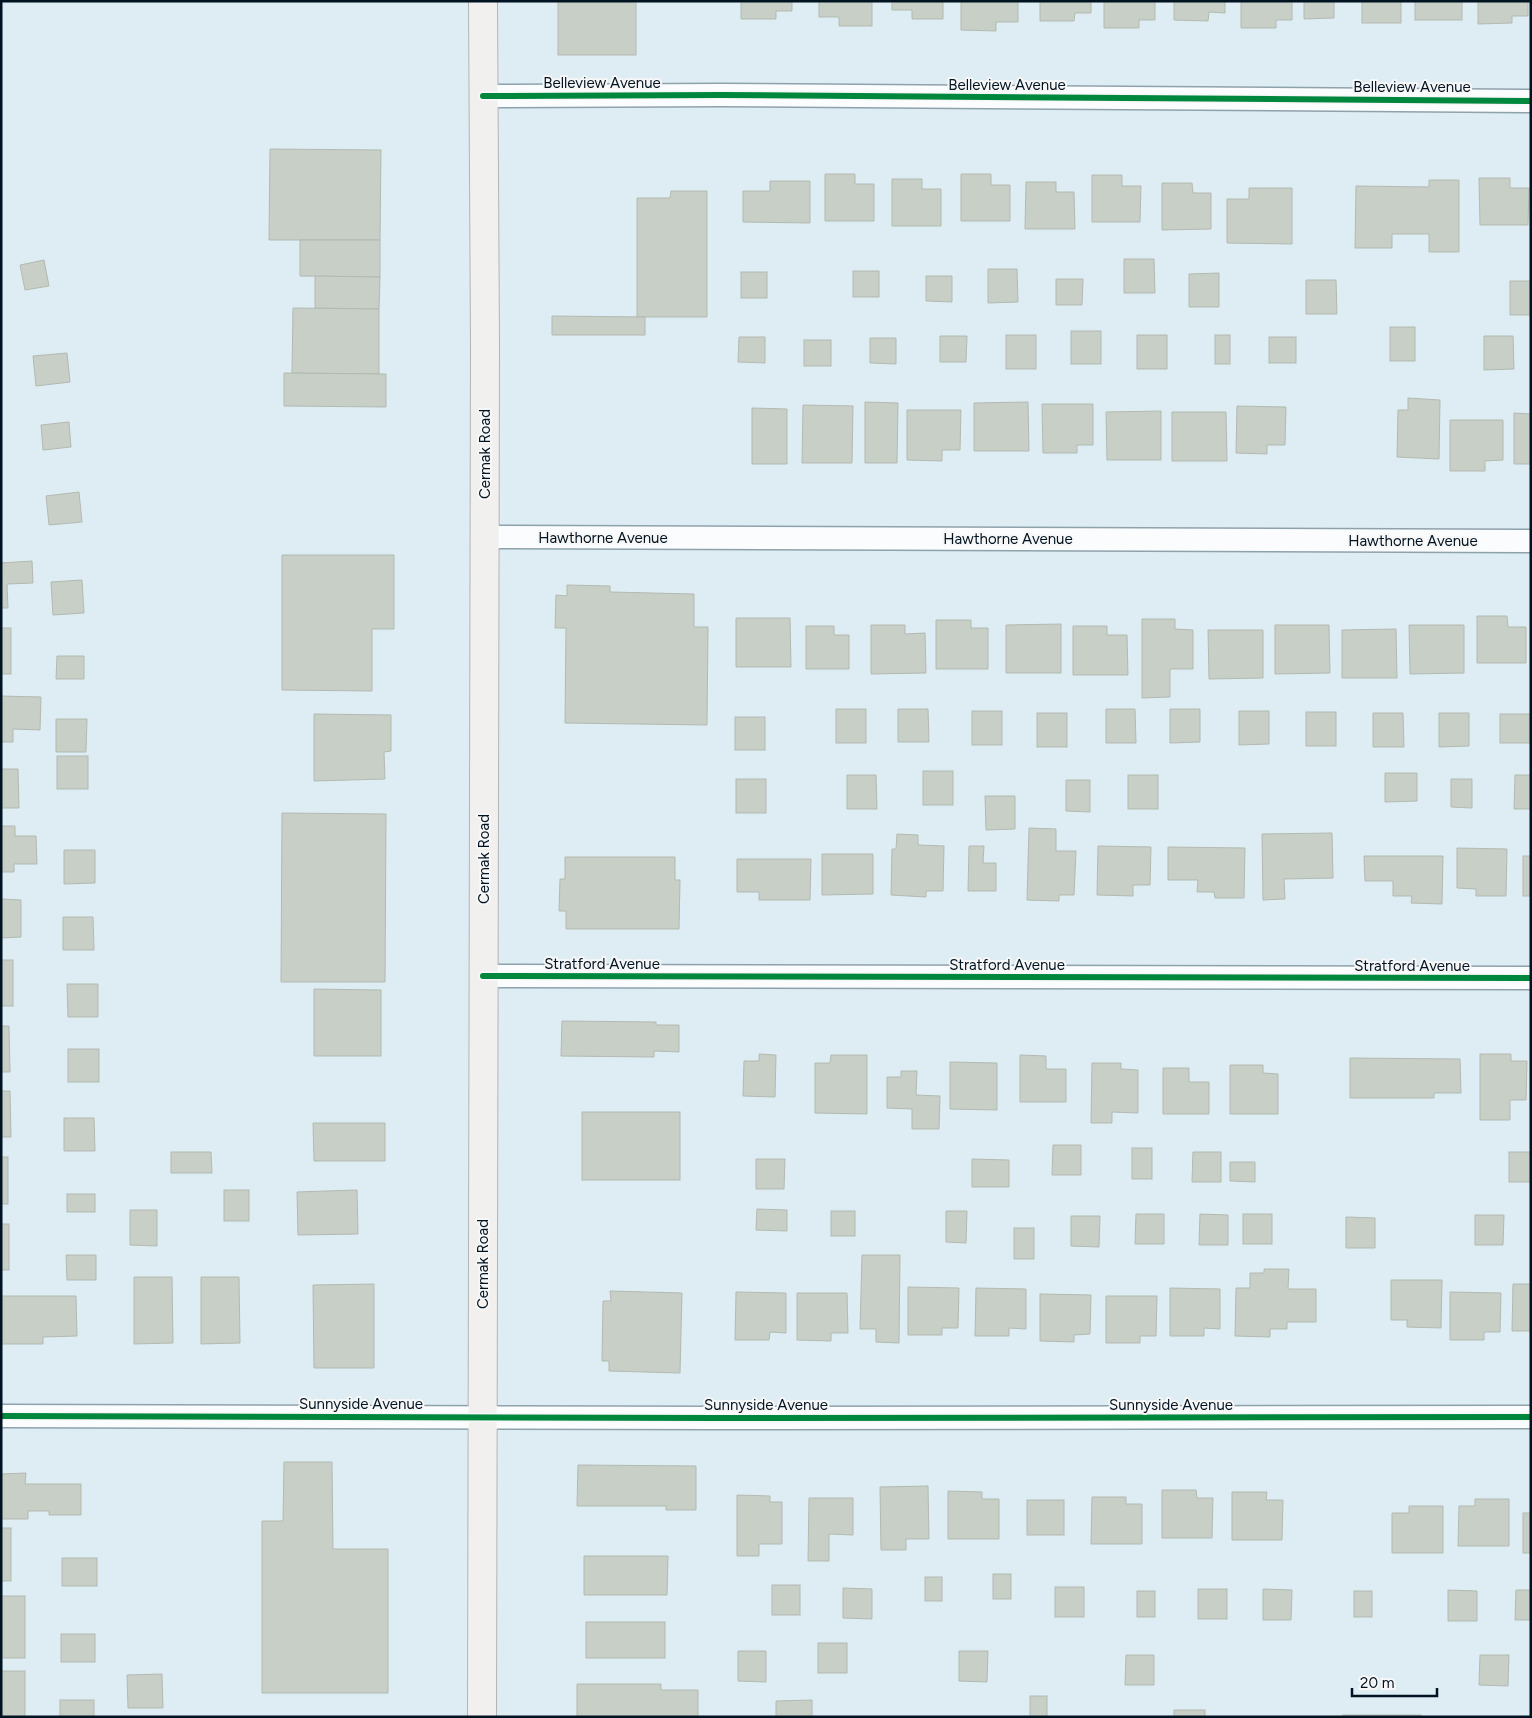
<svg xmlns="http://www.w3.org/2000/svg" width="1532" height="1718" font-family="Figtree,sans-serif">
<rect width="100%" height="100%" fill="#deecf4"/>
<g fill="#c7cfc6" stroke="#b2bab1">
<rect x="558" y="1" width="78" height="54"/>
<path d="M741 1H792V11H776V19H741Z"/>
<path d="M819 1H872V26H839V17H819Z"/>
<path d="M892 1H943V19H912V10H892Z"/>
<path d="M961 1H1018V22H996V31L961 30Z"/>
<path d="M1040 1H1091V13H1075L1074 21H1040Z"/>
<path d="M1104 1H1155V20H1139V28H1104Z"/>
<path d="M1174 1H1225V13L1209 12 1208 21 1174 20Z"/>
<path d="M1241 1H1292V20H1276V28H1241Z"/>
<path d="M1304 1H1334V18L1304 19Z"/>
<rect x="1362" y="1" width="39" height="22"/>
<rect x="1415" y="1" width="47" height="19"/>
<path d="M1478 1H1528V16H1512V23L1478 24Z"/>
<path d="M270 149 381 150 380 240H269Z"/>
<path d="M825 174H855V184H874V221H825Z"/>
<path d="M961 174H991V185H1010V221H961Z"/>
<path d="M1092 175H1122V186H1141L1140 222H1092Z"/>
<path d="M1479 178H1510V188H1529L1528 225H1480Z"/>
<path d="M892 179H922V189H941V226H892Z"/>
<path d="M1429 180H1459V252H1429V234H1392V248H1355L1356 186 1429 187Z"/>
<path d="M770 181H810V223L743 222V191H770Z"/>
<path d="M1026 182H1056V192H1074L1075 229H1025Z"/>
<path d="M1162 183H1192L1193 193H1211V229L1162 230Z"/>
<path d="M1249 188H1292V244L1227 243V199H1249Z"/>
<path d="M671 191H707V317H637V198H670Z"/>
<path d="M300 240H380V277L300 276Z"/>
<path d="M1124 259H1154L1155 293H1124Z"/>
<path d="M44 260 49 286 25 290 20 265Z"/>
<path d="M988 269H1017L1018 302 988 303Z"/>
<rect x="853" y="271" width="26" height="26"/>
<rect x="741" y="272" width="26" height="26"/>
<path d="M1219 273V307H1189V274Z"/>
<path d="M315 276 380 277 379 309 315 308Z"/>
<path d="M926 276H952V302L926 301Z"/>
<path d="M1056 279H1083L1082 305H1056Z"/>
<path d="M1306 280H1336L1337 314H1306Z"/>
<rect x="1510" y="281" width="21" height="34"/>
<path d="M293 308 379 309V374L292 373Z"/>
<path d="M552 316 645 317V335H552Z"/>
<rect x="1390" y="327" width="25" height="34"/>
<rect x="1071" y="331" width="30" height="33"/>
<rect x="1006" y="335" width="30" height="34"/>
<rect x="1137" y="335" width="30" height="34"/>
<rect x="1215" y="335" width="15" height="29"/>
<path d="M940 336H967L966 362H940Z"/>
<path d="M1484 336H1513L1514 369 1484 370Z"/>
<path d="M739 337H765V363L738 362Z"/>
<rect x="1269" y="337" width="27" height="26"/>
<path d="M870 338H896V364L870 363Z"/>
<rect x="804" y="340" width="27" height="26"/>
<path d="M67 353 70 382 36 386 33 356Z"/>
<path d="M284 373 386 374V407L284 406Z"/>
<path d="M1408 398 1440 400 1439 459 1397 457 1398 410H1408Z"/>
<path d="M865 402 898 403 897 463H865Z"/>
<path d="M1028 402 1029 451H974V403Z"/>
<path d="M1042 404H1093V445H1077V453H1043Z"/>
<path d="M803 405 853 406 852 463H802Z"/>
<path d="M1237 406 1286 407 1285 445H1267V454L1236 453Z"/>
<path d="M752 408 787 409V464H752Z"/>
<path d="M907 410H961L960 450H942V461L907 460Z"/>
<path d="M1161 411V460H1107L1106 412Z"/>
<path d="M1172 412H1226L1227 461H1172Z"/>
<path d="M1514 413 1531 414V464H1514Z"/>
<path d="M1450 420H1503V460L1485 461V471H1450Z"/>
<path d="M69 422 71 447 43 450 41 425Z"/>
<path d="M79 492 82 522 49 525 46 496Z"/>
<path d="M282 555H394V629H372V691L282 690Z"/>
<path d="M32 561 33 583 7 584 8 608H1V563Z"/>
<path d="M82 580 84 613 53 615 51 582Z"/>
<path d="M567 585 610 586V592L694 594V627H708L707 725 565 723 566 628H555L556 595 567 596Z"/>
<path d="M1477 616H1507L1508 627H1526V663H1477Z"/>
<path d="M736 618H790L791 667H736Z"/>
<path d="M1142 619H1175V629L1193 630V669H1170V697L1142 698Z"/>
<path d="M936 620H971V628H988V669H936Z"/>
<path d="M1061 624V673H1006V625Z"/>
<path d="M871 625H905V634L925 633 926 673 871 674Z"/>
<path d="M1275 625H1329L1330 673 1275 674Z"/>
<path d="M1409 625H1464V673L1410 674Z"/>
<path d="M806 626H834V635H849V669H806Z"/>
<path d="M1073 626H1107V635H1127L1128 675H1073Z"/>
<rect x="1" y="628" width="10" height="46"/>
<path d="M1396 629 1397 678H1342V630Z"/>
<path d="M1208 630H1263V678L1209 679Z"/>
<path d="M57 656H84V679H56Z"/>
<path d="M1 696 41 697 40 730 13 729V742H1Z"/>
<rect x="836" y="709" width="30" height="34"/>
<path d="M898 709H928L929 742H898Z"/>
<path d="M1106 709H1135L1136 743H1106Z"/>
<path d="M1170 709H1200V742L1170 743Z"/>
<rect x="972" y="711" width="30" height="34"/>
<path d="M1239 711H1269V744L1239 745Z"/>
<rect x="1306" y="712" width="30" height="34"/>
<rect x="1037" y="713" width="30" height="34"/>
<path d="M1373 713H1403L1404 747H1373Z"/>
<path d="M1439 713H1469V746L1439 747Z"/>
<path d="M314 714 391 715V751L384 752 385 779 314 781Z"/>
<rect x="1500" y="714" width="30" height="29"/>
<rect x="735" y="717" width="30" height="33"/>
<path d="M56 719H87L86 752H56Z"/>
<rect x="57" y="756" width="31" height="33"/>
<path d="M1 769H18L19 808H1Z"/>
<rect x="923" y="771" width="30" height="34"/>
<path d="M1385 773H1417V801L1385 802Z"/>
<path d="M847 775H876L877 809H847Z"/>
<rect x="1128" y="775" width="30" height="34"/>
<path d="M1515 775H1531V809H1514Z"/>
<rect x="736" y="779" width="30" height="34"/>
<path d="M1451 779H1472V808L1451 807Z"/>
<path d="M1066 780H1090V812L1066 811Z"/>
<path d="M985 796H1015V829L986 830Z"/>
<path d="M282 813 386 814 385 982H281Z"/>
<path d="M1 826H15V836H36L37 864H14V872H1Z"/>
<path d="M1029 828 1056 829V851H1076L1074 895H1059V901L1027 900Z"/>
<path d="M1332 833 1333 878 1284 879 1285 899 1263 900 1262 834Z"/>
<path d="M897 834 918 835V845L944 846 943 891H926V897L891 895 892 849H896Z"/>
<path d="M969 846H984L983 863H996V891H968Z"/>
<path d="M1098 846 1151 847 1150 885H1133V896L1097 895Z"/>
<path d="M1168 847 1245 848 1244 898H1215L1214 892H1197L1198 880H1168Z"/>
<path d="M1457 848 1507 849 1506 896H1476V889L1457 888Z"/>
<path d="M64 850H95V883L64 884Z"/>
<path d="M822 854H873V894L822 895Z"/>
<path d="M1364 856H1443L1442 904 1411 903 1412 896H1393V881H1365Z"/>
<rect x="1523" y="856" width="8" height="40"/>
<path d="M565 857H675V880H680L679 929H566V911H559L560 879H565Z"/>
<path d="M737 859H811L810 900H759V892H737Z"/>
<path d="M1 899 21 900V937L1 938Z"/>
<path d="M63 917H93L94 950H63Z"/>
<rect x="1" y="960" width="12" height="46"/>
<path d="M67 984H98V1017H68Z"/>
<path d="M314 989 381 990V1056H314Z"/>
<path d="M562 1021 656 1022V1025H679V1052L654 1051V1057L561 1056Z"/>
<path d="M1 1026H9L10 1072H1Z"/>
<rect x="68" y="1049" width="31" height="33"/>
<path d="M759 1054 776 1055 775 1097 743 1096 744 1061H759Z"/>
<path d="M1480 1054H1511V1061H1527L1526 1100H1510V1120H1480Z"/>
<path d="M831 1055H867V1114L815 1113V1063H830Z"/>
<path d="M1020 1055 1046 1056V1069H1066V1102H1020Z"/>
<path d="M1350 1058 1460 1059 1461 1093H1434V1098H1350Z"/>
<path d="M950 1062 997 1063V1110L950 1109Z"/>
<path d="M1092 1063H1121V1069L1138 1070V1113L1112 1112V1123H1091Z"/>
<path d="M1230 1065H1263V1073L1278 1074V1114H1230Z"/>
<path d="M1163 1068H1189V1082H1209V1114H1163Z"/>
<path d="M901 1071H917L916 1095 940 1096 939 1129H912V1109L887 1108V1077H901Z"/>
<path d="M1 1091H10L11 1137H1Z"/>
<rect x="582" y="1112" width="98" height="68"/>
<path d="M64 1118H94L95 1151H64Z"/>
<path d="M313 1123H385V1161H314Z"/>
<path d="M1053 1145H1081V1175H1052Z"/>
<rect x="1132" y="1148" width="20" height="31"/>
<path d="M171 1152H211L212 1173H171Z"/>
<path d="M1193 1152H1221V1182H1192Z"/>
<rect x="1509" y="1152" width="22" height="30"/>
<rect x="1" y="1157" width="7" height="47"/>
<path d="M756 1159H785L784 1189H756Z"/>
<path d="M972 1159 1009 1160V1187H972Z"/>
<path d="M1230 1162H1255V1182L1230 1181Z"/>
<rect x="224" y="1190" width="25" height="31"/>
<path d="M357 1190 358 1234 298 1235 297 1192Z"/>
<rect x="67" y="1194" width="28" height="18"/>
<path d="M757 1209 787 1210V1231L756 1230Z"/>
<path d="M130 1210H157V1246L130 1245Z"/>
<rect x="831" y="1211" width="24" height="25"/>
<path d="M946 1211H967L966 1243 946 1242Z"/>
<path d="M1136 1214H1164V1244H1135Z"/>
<path d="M1200 1214 1228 1215V1245H1199Z"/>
<rect x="1243" y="1214" width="29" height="30"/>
<path d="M1475 1215H1504L1503 1245H1475Z"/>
<path d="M1071 1216H1100L1099 1247 1071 1246Z"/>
<path d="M1346 1217 1375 1218V1248H1346Z"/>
<rect x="1" y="1224" width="8" height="46"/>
<rect x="1014" y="1228" width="20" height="31"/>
<path d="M66 1255H96V1280H67Z"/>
<path d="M862 1255H900L899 1343 876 1342V1329H860Z"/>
<path d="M1264 1269H1289L1288 1289H1316V1322H1287V1329H1270V1337L1235 1336 1236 1288H1250V1273H1264Z"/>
<path d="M134 1277H172L173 1343 134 1344Z"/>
<path d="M201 1277H239L240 1343 201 1344Z"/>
<path d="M1391 1280H1442L1441 1328 1407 1327V1320H1391Z"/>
<path d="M374 1284V1368H314L313 1285Z"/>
<path d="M1513 1284H1531V1331H1512Z"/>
<path d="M908 1287 959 1288 958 1328H942V1335H908Z"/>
<path d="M976 1288 1026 1289V1329L1009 1328V1336H975Z"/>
<path d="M1170 1288 1220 1289V1329L1204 1328V1336H1170Z"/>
<path d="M610 1291 682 1293 680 1373 609 1371V1361H602L603 1301H611Z"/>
<path d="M736 1292 786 1293V1333L770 1332 769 1340H735Z"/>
<path d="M1450 1292 1501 1293 1500 1332H1484V1340H1450Z"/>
<path d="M797 1293H847L848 1333H831V1341L797 1340Z"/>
<path d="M1040 1294 1091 1295 1090 1334 1074 1335V1342L1040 1341Z"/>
<path d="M1 1296H76L77 1336 43 1337V1344H1Z"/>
<path d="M1106 1296H1157L1156 1336H1140V1343H1106Z"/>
<path d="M284 1462H332L333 1549H388V1693H262V1521H283Z"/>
<path d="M578 1465 696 1466V1510H666V1506H577Z"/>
<path d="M26 1473 25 1484H81V1515H49V1511H28V1519H1V1474Z"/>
<path d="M928 1486 929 1539H906V1550H881L880 1487Z"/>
<path d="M1162 1490H1196L1197 1498H1213L1212 1538H1162Z"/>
<path d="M948 1491 982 1492V1499H999V1539H948Z"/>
<path d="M1232 1492H1267L1266 1500H1283L1282 1540H1232Z"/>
<path d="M737 1495 770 1496V1502H782V1544H759V1556H737Z"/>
<path d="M1092 1497H1126V1504H1142V1544H1091Z"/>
<path d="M809 1498H853V1535L829 1534V1561H808Z"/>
<path d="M1475 1499H1509V1546H1458L1459 1506H1475Z"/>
<rect x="1027" y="1500" width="37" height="35"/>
<path d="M1409 1506H1443V1553H1392V1513H1409Z"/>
<rect x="1523" y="1513" width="8" height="40"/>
<rect x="1" y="1528" width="10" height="53"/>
<path d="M584 1556H668L667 1595H584Z"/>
<rect x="62" y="1558" width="35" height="28"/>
<rect x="993" y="1574" width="18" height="25"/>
<rect x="925" y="1577" width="17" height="24"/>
<rect x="772" y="1585" width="28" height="30"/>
<rect x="1055" y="1587" width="29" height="30"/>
<path d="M843 1588 872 1589V1619L843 1618Z"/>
<rect x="1198" y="1589" width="29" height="30"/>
<path d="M1263 1589 1292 1590 1291 1620H1263Z"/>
<path d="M1448 1590 1477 1591V1621H1448Z"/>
<path d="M1516 1590H1531V1620H1515Z"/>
<rect x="1137" y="1591" width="18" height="26"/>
<rect x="1354" y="1591" width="18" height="26"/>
<rect x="1" y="1596" width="24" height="62"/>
<rect x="586" y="1622" width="79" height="36"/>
<rect x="61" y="1634" width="34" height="28"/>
<rect x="818" y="1643" width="29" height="30"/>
<path d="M738 1651H766V1682L738 1681Z"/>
<path d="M959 1651H988L987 1682 959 1681Z"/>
<path d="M1126 1655H1154V1685H1125Z"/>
<path d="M1480 1655H1509L1508 1686 1479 1685Z"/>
<rect x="1" y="1671" width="24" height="46"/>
<path d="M162 1674 163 1708H128L127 1675Z"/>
<path d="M577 1684H661V1690H698V1717H577Z"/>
<rect x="1030" y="1696" width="17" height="21"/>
<rect x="60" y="1700" width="34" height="17"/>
<path d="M812 1700V1717H776V1701Z"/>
<rect x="1174" y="1710" width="31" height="7"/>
<rect x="1343" y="1715" width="78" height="2"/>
</g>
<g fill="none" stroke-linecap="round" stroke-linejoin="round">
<defs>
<g id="street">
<path d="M483 96 721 95 1531 101"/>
<path d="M485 537 1531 541"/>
<path d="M483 976 1531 978"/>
<path d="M1 1416 717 1418 1531 1417"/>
</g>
<path id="primary" d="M482 1717 485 346 483 1"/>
</defs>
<use href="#street" stroke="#8ea2ac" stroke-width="25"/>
<use href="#primary" stroke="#b3b4b4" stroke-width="30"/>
<use href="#street" stroke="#fafcfd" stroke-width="22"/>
<use href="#primary" stroke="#f2f0ef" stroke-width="28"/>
<defs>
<g id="cycleway">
<path d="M483 96 721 95 1531 101"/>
<path d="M483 976 1531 978"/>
<path d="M1 1416 717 1418 1531 1417"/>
</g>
</defs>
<use href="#cycleway" stroke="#f7f7f7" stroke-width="9"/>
<use href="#cycleway" stroke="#00873e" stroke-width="6"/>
</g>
<g text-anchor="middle" stroke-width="4" stroke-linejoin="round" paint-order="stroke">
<g font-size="15" fill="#001321" stroke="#f7f7f7">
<text x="602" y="88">Belleview Avenue</text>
<text x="1007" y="90">Belleview Avenue</text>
<text x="1412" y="92">Belleview Avenue</text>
<text transform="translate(485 454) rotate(-90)" y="5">Cermak Road</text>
<text x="603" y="543">Hawthorne Avenue</text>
<text x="1008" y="544">Hawthorne Avenue</text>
<text x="1413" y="546">Hawthorne Avenue</text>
<text transform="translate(484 859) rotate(-90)" y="5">Cermak Road</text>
<text x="602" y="969">Stratford Avenue</text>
<text x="1007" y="970">Stratford Avenue</text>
<text x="1412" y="971">Stratford Avenue</text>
<text transform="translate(483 1264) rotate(-90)" y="5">Cermak Road</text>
<text x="361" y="1409">Sunnyside Avenue</text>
<text x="766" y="1410">Sunnyside Avenue</text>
<text x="1171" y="1410">Sunnyside Avenue</text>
</g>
</g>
<rect width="1532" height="1718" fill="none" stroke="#001321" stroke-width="5"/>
<path d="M1352 1688v8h85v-8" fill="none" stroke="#001321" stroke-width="2.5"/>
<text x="1360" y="1688" font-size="15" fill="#001321" stroke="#f7f7f7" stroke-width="4" paint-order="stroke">20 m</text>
</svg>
